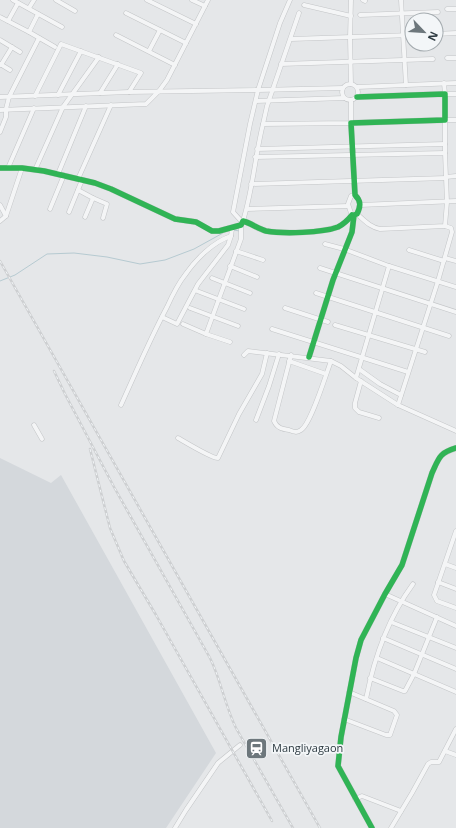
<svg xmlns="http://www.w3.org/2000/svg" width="456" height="828" font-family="'Open Sans',sans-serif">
<rect width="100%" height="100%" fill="#e5e7e9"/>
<path fill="#d4d8dc" d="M0 458 51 483 61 475 216 753 166 828H0Z"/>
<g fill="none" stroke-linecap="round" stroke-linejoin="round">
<g stroke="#b6cad1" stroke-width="1">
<path d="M233 230 240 231"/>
<path d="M0 281 15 275 47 254 74 253 107 257 140 264 165 260 194 249 223 233"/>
</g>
<defs>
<g id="street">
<path d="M13 0 62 27"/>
<path d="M56 0 75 11"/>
<path d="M147 0 196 24"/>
<path d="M192 0 205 6"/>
<path d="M351 0 350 38 351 84"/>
<path d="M363 0 365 1"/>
<path d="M401 0 406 85"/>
<path d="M304 5 351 16"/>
<path d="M29 8 34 0"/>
<path d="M447 9H456"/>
<path d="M126 13 186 43"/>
<path d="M38 14 29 32 55 47"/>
<path d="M360 15 438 12"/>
<path d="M0 17 29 32"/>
<path d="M8 21 18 3"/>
<path d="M436 34 456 33"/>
<path d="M116 35 175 65"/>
<path d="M291 39 412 35"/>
<path d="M0 40 20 52"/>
<path d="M149 51 160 30"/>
<path d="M447 58H456"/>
<path d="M0 64 10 70"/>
<path d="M281 64 433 59"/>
<path d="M1 65 12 47"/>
<path d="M444 83 445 94H456"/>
<circle cx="350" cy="92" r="8"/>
<path d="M357 87 456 83"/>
<path d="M100 93 118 64"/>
<path d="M58 95 81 51"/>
<path d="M35 96 61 44 141 73 129 92"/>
<path d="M0 97 129 92 258 90 280 23 290 0"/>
<path d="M256 101 344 98"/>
<path d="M0 110 146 104 159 91 167 80 208 0"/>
<path d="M263 124 267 106 299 13"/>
<path d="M0 132 6 117V109L9 97 39 38"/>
<path d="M257 149 445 144"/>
<path d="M445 153V120H456"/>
<path d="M255 157 445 153 447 202 445 226 380 229C370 227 365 221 357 214"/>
<path d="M8 168 34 108"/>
<path d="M35 170 63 107 99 57"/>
<path d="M58 174 86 106"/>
<path d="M446 177 456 176"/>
<path d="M78 179 111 105"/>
<path d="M251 184 446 178"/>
<path d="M78 190 93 198 85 217"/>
<path d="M93 198 107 204 103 218"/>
<path d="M0 205 6 216"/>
<path d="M360 205 456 201"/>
<path d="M50 209 64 175"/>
<path d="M247 209 348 206"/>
<path d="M69 212 82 180"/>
<path d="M354 215 351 213 348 204 351 196 355 195"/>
<path d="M0 221 6 216 22 168"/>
<path d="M243 221C253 189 255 156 263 124L351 123V100"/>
<path d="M242 222 233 212 250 124 258 90 343 88"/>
<path d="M445 226 451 228 452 232 438 281 398 405 456 431"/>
<path d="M325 244 344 249 389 266 456 287"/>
<path d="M409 250 444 261"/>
<path d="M236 251 263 260"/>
<path d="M445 258 456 261"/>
<path d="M230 266 257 277"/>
<path d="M389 266 356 378 398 405"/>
<path d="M320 268 456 312"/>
<path d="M212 278 250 293"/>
<path d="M197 291 244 309"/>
<path d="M316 293 449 336"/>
<path d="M190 308 238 326"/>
<path d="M285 308 328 322"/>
<path d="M162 317 177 324 198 284 228 245 231 236"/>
<path d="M183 324 206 334"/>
<path d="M335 325 425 352"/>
<path d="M272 329 408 372"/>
<path d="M230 342 206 334 241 239V225"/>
<path d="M244 355 248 351 331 361 341 366 356 378"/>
<path d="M291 355 274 421C277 428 282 429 289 430 294 432 297 433 301 430 311 424 326 374 331 361"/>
<path d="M289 361 326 374"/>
<path d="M359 369 380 384 401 395"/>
<path d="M361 381 355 403V408L359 412 379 418"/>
<path d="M121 405C136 372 150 339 167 307 172 296 177 285 185 275 196 259 213 242 231 236L232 229"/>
<path d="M256 420 269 386 279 354"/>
<path d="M34 425 42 439"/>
<path d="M178 438C185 442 213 459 218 458L239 414 262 374 267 353"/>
<path d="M456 531 434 595 437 601 456 608"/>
<path d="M445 564 456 568"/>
<path d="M438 582 456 589"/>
<path d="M385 594 456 626"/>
<path d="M391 622 456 648"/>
<path d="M383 638 456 669"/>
<path d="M377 658 456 692"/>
<path d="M370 678 403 691H405L414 674 437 617"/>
<path d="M366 699C374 658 388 618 413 584"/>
<path d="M344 719 386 735H390L397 715 394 711 349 692"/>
<path d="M445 751 456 755"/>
<path d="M355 799 362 796 401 811"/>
<path d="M175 828 186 810 218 763 240 745"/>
<path d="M391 828 412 793 428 764 431 762H439L456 729"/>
</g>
<g id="fast">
<path d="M0 168H22L44 171 95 183 111 189 175 219 196 222 212 231H219L241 225 243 221C251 223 258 229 266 231 283 234 322 233 338 227 344 224 348 220 352 215"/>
<path d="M309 357 333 280 352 232 354 215 357 214C361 206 361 201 355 195L351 123 445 120V94L357 97"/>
<path d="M372 828 338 766 341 737 356 658 361 640 385 594 402 565 432 473C439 458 439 453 456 448"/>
</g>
</defs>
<use href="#street" stroke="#c3c5c7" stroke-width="5"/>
<use href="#fast" stroke="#c3c5c7" stroke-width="6"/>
<use href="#street" stroke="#f4f5f6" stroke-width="4"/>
<use href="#fast" stroke="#30b455" stroke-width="5.5"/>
<defs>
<g id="rail">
<path d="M0 261 320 828"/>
<path d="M54 371 65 394 114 487 210 658C221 680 225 706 236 728L293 828"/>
<path d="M90 449 110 528 124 561 156 615 272 821"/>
</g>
</defs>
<use href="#rail" stroke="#cdcfd1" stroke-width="2.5"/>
<use href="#rail" stroke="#f3f6f8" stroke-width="1" stroke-dasharray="3" stroke-linecap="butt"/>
</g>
<defs>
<symbol id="station-square" viewBox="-11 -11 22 22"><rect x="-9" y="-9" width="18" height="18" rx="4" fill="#6d777c" stroke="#f3f6f8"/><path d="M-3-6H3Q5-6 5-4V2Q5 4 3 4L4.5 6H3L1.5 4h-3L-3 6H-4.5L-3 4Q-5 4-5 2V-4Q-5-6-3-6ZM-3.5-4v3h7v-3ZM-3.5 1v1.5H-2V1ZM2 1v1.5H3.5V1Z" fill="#fff"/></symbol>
</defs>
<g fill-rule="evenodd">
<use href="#station-square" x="244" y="736" width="25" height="25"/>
</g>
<g text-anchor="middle" stroke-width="3.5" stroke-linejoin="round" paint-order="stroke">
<g font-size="11" fill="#2d3a41" stroke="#f3f6f8" text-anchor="start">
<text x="272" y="752">Mangliyagaon</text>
</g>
</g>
<g transform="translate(424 32) rotate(115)"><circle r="19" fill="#f3f6f8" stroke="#a4abaf"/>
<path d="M0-3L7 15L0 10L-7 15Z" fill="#6d777c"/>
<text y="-6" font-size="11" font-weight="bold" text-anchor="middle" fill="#2d3a41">N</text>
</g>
</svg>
